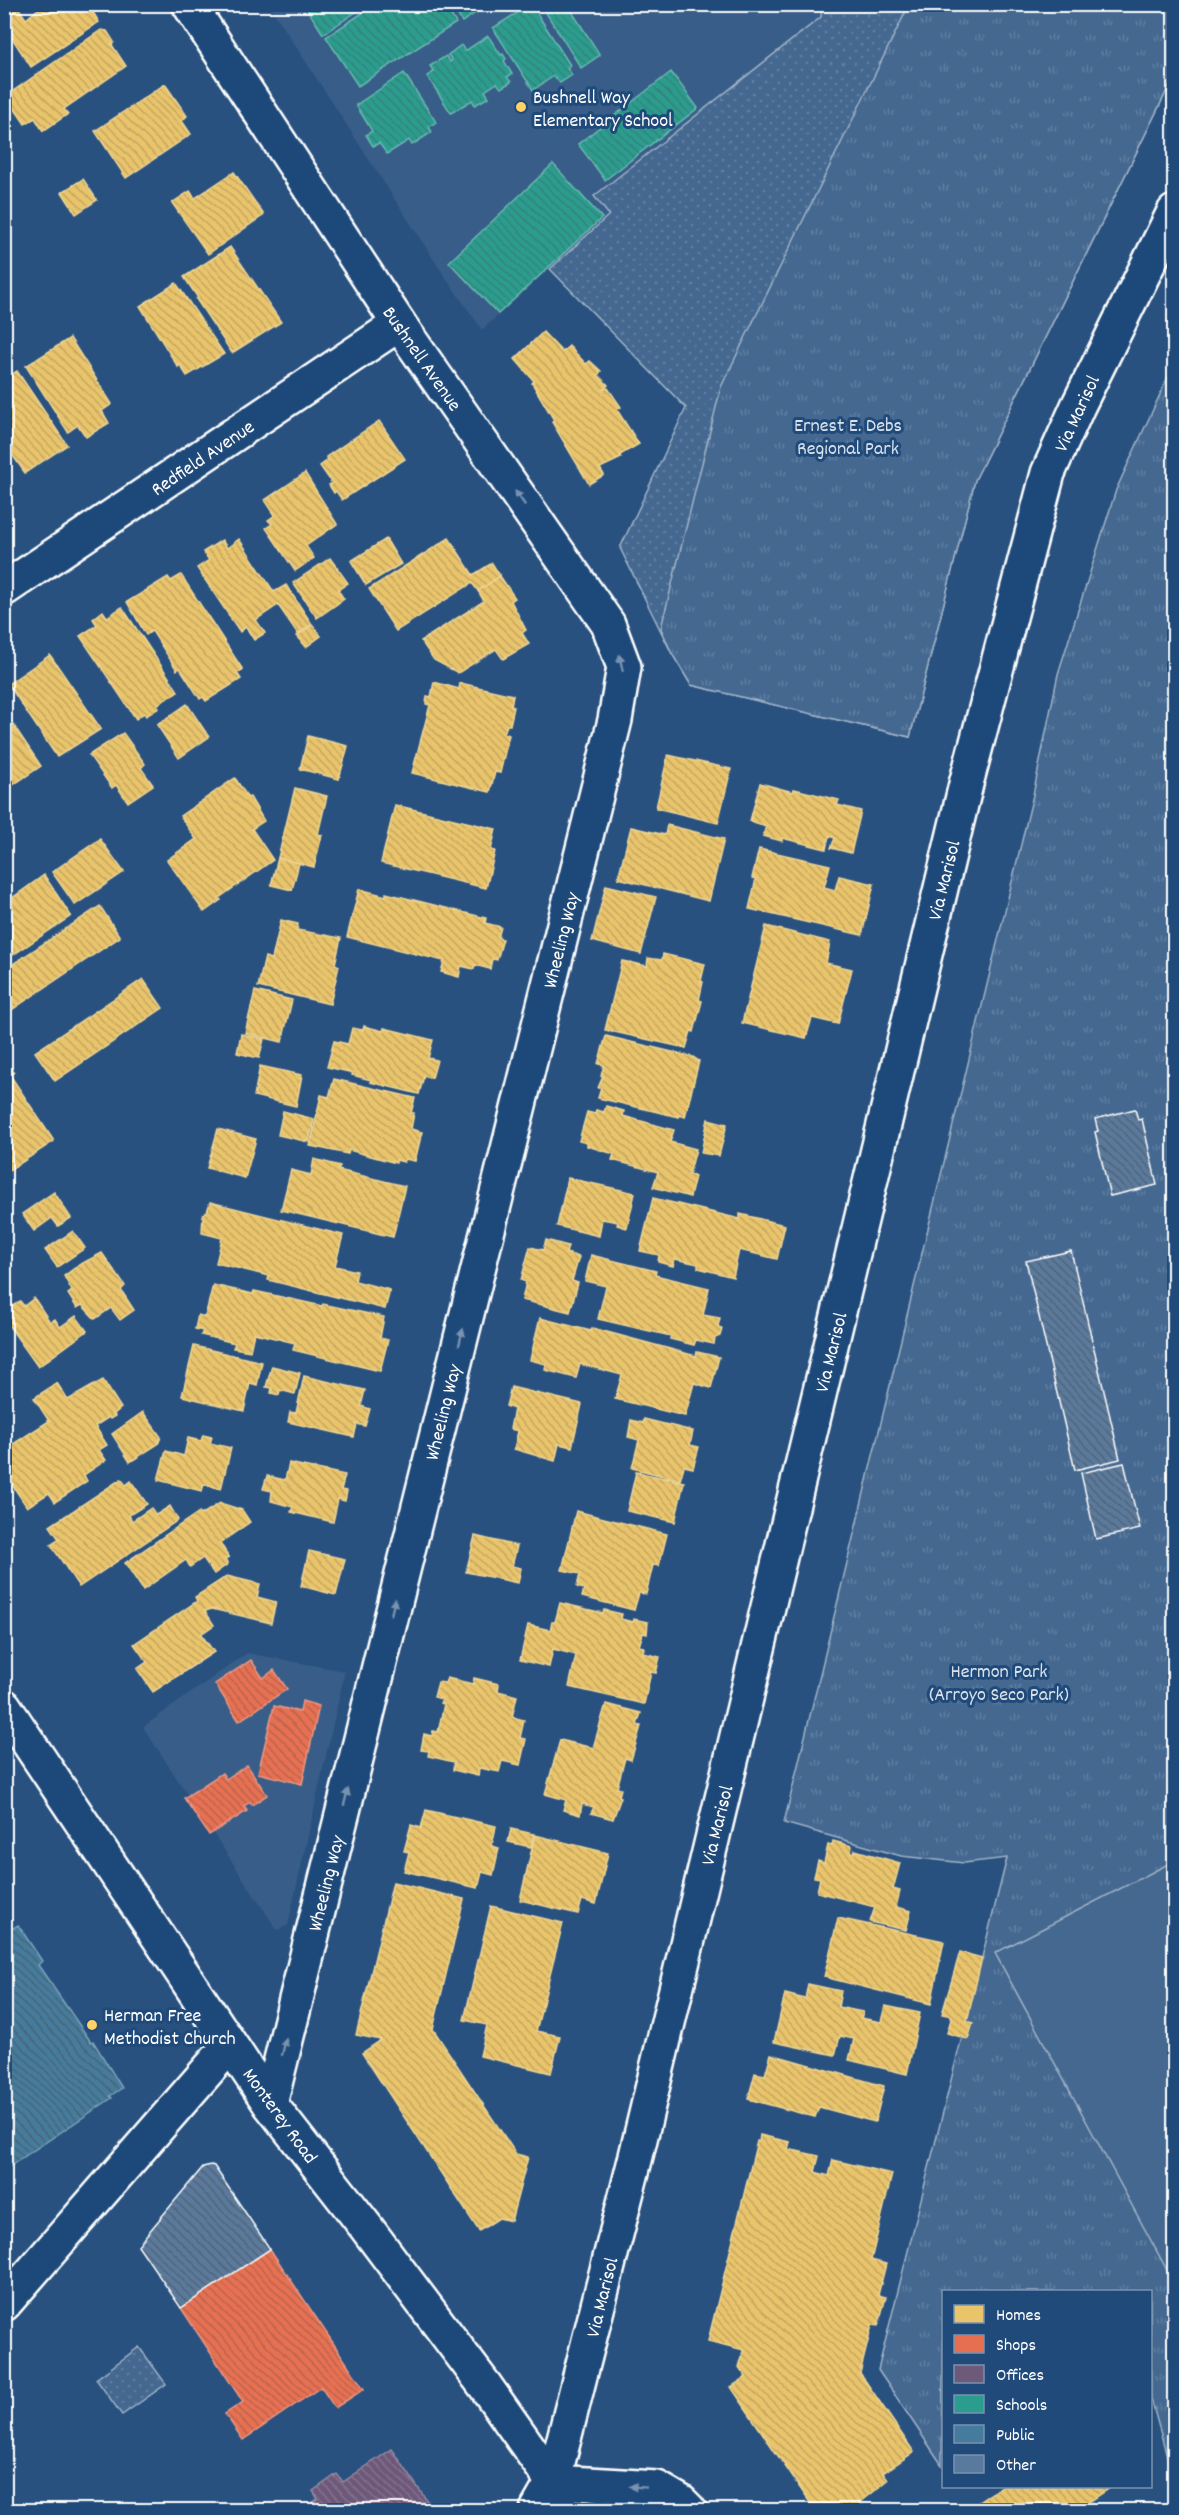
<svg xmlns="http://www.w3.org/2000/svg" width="1179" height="2515" font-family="Dekko,sans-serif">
<defs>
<pattern id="grass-dots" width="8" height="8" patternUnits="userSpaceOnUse" patternTransform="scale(1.5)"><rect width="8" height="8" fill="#446890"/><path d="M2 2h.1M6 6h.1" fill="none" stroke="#607fa1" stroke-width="1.8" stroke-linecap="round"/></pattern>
<pattern id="park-tufts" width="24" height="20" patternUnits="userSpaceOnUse" patternTransform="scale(1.5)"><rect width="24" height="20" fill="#446890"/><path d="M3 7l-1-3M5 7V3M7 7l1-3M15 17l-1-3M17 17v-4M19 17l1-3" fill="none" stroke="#607fa1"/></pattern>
<pattern id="homes-back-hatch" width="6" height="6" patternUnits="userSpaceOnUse" patternTransform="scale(1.5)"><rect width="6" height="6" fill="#e9c46a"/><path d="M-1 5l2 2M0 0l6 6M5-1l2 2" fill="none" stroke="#c2a662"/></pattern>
<pattern id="shops-back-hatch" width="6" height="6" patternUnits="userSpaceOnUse" patternTransform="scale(1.5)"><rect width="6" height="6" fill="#e76f51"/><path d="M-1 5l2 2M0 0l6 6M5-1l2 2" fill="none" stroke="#b86450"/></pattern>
<pattern id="offices-back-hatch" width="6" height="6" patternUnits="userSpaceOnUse" patternTransform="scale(1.5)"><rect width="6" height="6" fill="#6d597a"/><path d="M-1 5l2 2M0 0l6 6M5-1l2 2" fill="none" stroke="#83728e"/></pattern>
<pattern id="schools-back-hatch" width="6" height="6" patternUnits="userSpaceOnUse" patternTransform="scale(1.5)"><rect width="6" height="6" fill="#2a9d8f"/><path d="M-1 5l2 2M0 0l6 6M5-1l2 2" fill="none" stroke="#368178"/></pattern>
<pattern id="public-back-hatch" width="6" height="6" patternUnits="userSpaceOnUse" patternTransform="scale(1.5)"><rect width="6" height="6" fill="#457b9d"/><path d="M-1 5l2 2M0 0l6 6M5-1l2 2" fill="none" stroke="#486474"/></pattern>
<pattern id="building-back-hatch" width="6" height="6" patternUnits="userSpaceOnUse" patternTransform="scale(1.5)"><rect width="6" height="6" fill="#5a7a9d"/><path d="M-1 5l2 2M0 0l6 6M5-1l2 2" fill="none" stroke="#536374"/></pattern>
</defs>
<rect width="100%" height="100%" fill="#28517f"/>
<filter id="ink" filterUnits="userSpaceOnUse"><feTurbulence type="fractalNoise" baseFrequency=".0167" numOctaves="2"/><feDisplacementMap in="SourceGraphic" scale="12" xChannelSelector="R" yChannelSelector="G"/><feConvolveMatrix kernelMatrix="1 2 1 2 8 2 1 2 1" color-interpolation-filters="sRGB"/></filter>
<g filter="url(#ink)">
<g fill="#375d88">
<path d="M269 5H822L821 17 594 197 609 215 482 330 441 271Z"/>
<path d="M247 1653 345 1671 288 1925 277 1930 143 1727Z"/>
</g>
<g fill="url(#grass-dots)" stroke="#a2b4c8" stroke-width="1.5">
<path d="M822 5H1174V76L975 480 910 737 691 685 671 652 620 548 686 408 550 269 609 215 594 196 821 17Z"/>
<path d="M139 2347 166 2384 122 2415 96 2379Z"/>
</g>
<g fill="url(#park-tufts)" stroke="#a2b4c8" stroke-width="1.5">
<path d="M909 5H1174V76L975 480 910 737 691 685 671 652 661 628 721 387Z"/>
<path d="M1174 364V2481L1151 2399 1150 2292H944L942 2465 878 2370 1007 1858 964 1863 901 1856 784 1823 1033 795 1058 674 1116 490Z"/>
</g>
<path fill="#446890" stroke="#a2b4c8" stroke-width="1.5" d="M1174 1861V2283L995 1953Z"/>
<g fill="url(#homes-back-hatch)" stroke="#f0d697" stroke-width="1.5">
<path d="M8 4H16L26 19 44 4H98L91 9 99 22 31 67 10 35 13 34 11 30 4 34V7Z"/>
<path d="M101 30 107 31 114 42 112 45 126 66 64 109 68 114 43 131 35 118 25 124 6 96Z"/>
<path d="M165 84 187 116 182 121 191 134 126 178 95 131Z"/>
<path d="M234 172 264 215 208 254 172 203 190 191 195 198Z"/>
<path d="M83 179 97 200 76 214 62 192Z"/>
<path d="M230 247 281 322 232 353 196 299 198 298 184 277Z"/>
<path d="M176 283 224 354 187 376 180 365 178 367 140 306Z"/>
<path d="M543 332 562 352 569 346 586 364 590 361 601 371 598 375 608 385 604 389 608 388 621 407 617 410 639 444 620 455 621 458 600 468 604 475 589 484 552 422 554 420 532 383 534 381 515 359Z"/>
<path d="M70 338 112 404 102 411 109 423 86 437 78 425 68 432 26 366Z"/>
<path d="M17 371 67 445 25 473 4 443V379Z"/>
<path d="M379 421 405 459 342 500 336 491 334 493 329 485 332 483 320 466 328 460 326 457Z"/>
<path d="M305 473 337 524 306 546 314 558 295 571 266 528 272 524 268 520 275 515 265 500Z"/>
<path d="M449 538 473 575 492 563 500 576 478 591 472 583 396 631 369 589Z"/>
<path d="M239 539 274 592 286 585 312 624 298 634 278 605 256 620 265 633 254 640 246 627 240 632 197 568 209 560 203 552 222 540 227 548Z"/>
<path d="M386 539 401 564 366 585 351 561Z"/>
<path d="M330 558 348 583 338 590 344 599 317 618 293 583Z"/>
<path d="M181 575 243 670 237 673 241 679 206 701 203 697 200 699 180 668 177 670 152 631 146 635 127 602 168 577 171 581Z"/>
<path d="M500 576 515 598 511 601 526 630 522 633 529 644 503 659 496 649 458 673 434 660 421 641 484 601 478 591Z"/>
<path d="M122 607 178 691 157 705 159 708 146 716 144 713 136 719 80 636 97 625 93 619 103 611 107 617Z"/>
<path d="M313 625 321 636 306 647 297 636Z"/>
<path d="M50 655 101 729 57 757 8 684Z"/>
<path d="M434 682 459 689 460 683 513 695 511 706 514 707 510 725H507L504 733 509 735 500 773 495 772 490 792 412 773 430 705 426 704 427 696 431 697Z"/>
<path d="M187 704 209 737 179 758 157 725Z"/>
<path d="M4 711 41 766 4 791Z"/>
<path d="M123 733 145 764 141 768 153 785 128 802 116 785 112 788 89 755Z"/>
<path d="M308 736 348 746 339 779 300 769Z"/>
<path d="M668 755 731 769 718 823 656 808Z"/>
<path d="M235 778 248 798 250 797 264 821 252 829 273 860 219 898 221 900 204 912 167 860 196 839 180 816Z"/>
<path d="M760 783 793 792 794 789 839 800 837 805 861 811 851 853 831 848 835 838 829 836 826 849 782 838V841L763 836 766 826 750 821Z"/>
<path d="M295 788 327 796 318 834 322 835 314 867 278 858Z"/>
<path d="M395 805 496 829 491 850 495 851 486 888 381 863Z"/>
<path d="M667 825 724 839 709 901 618 878 631 827 665 835Z"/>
<path d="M100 839 124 872 75 905 52 872Z"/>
<path d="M759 849 830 865 824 887 835 890 839 876 874 884 862 935 749 909 756 879 752 878Z"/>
<path d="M278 858 299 863 292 890 271 885Z"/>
<path d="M44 875 71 916 13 955 4 944V904Z"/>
<path d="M606 885 656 897 641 954 592 941Z"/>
<path d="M359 889 386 896V893L486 918 485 923 501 927 498 938 503 939 497 960 492 959 490 969 475 965 474 969 461 966 459 977 441 972 444 961 347 937Z"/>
<path d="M100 906 120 937 4 1015V970Z"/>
<path d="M281 920 298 924 297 930 341 938 335 964 339 966 330 1004 258 987 265 957 272 959Z"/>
<path d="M766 926 830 942 826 963 852 969 838 1024 812 1018 806 1038 742 1023Z"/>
<path d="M663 954 705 964 701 981 703 982 699 1000 702 1001 694 1032 691 1031 686 1048 605 1030 622 961 647 966 648 958 662 960Z"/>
<path d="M143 979 163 1008 55 1081 35 1052Z"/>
<path d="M255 991 292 1000 282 1042 245 1033Z"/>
<path d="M364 1026 383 1031 384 1028 433 1040 428 1058 437 1060 432 1078 424 1076 419 1094 370 1082 371 1080 352 1075 353 1073 327 1067 334 1041 348 1044 352 1028 363 1030Z"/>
<path d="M241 1034 264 1039 259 1058 237 1053Z"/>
<path d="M606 1036 693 1057 699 1061 685 1117 679 1115V1117L598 1098 601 1088H598L603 1076H601L604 1065 598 1064Z"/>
<path d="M4 1058 14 1072 10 1075 54 1141 4 1174Z"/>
<path d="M260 1066 302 1075 296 1106 254 1096Z"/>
<path d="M334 1079 415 1098 411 1113H414L411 1129 422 1132 415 1161 405 1159 404 1162 396 1160V1163L349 1150 348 1154 310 1146 321 1095 329 1097Z"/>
<path d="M606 1106 624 1111 623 1116 674 1130 670 1142 696 1149 689 1175 695 1176 690 1197 653 1187 658 1172 612 1160 614 1154 587 1146V1143L579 1141 587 1112 595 1114 596 1110 604 1112Z"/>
<path d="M283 1111 314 1119 309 1142 278 1135Z"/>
<path d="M708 1119 727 1124 719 1156 701 1153Z"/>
<path d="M218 1129 256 1139 245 1178 207 1168Z"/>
<path d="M314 1159 340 1166 338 1170 405 1186 393 1237 281 1210 291 1170 311 1175Z"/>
<path d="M568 1178 635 1193 627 1228 617 1225 618 1222 602 1219 599 1236 557 1226Z"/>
<path d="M54 1192 71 1218 58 1226 52 1218 34 1231 22 1214Z"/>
<path d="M653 1198 740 1219V1214L785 1225 777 1259 739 1250 733 1277 698 1268V1264L675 1259 673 1266 658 1262 659 1255 640 1251Z"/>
<path d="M210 1202 343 1235 335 1266 357 1271 355 1281 390 1290 385 1309 268 1280 269 1276 216 1263 222 1238 202 1233 203 1214 207 1212Z"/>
<path d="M73 1231 85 1248 57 1267 45 1250Z"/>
<path d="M546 1240 568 1246 566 1253 579 1257 572 1281 578 1283 570 1312 522 1300 526 1282 521 1280 530 1247 543 1250Z"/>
<path d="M102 1253 125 1286 121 1290 134 1310 120 1320 111 1308 95 1319 82 1305 77 1308 68 1294 72 1291 64 1276 79 1265Z"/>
<path d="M591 1255 656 1271 655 1275 709 1288 703 1315 720 1318 718 1326 722 1329 720 1336 715 1338 714 1344 696 1340 694 1345 670 1339 671 1336 598 1319 606 1286 585 1281Z"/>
<path d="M213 1285 253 1294 254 1291 322 1306 323 1304 384 1317 380 1338 388 1340 380 1371 293 1350 295 1343 254 1333 250 1351 233 1348 235 1343 201 1335 203 1331 195 1329 198 1315 205 1317Z"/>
<path d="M34 1298 50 1322 55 1319 60 1327 76 1316 87 1331 38 1367 4 1319V1312L20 1301 24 1306Z"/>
<path d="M540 1318 591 1331 592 1328 696 1356 697 1352 719 1357 711 1388 694 1383 685 1416 615 1399 622 1375 580 1364 576 1378 545 1370 546 1364 530 1360Z"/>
<path d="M194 1346 262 1362 257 1385 250 1383 244 1411 182 1396Z"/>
<path d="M272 1366 300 1373 295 1394 280 1390 279 1395 271 1393 272 1388 266 1387Z"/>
<path d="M304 1376 365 1390 361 1406 370 1409 365 1426 357 1424 354 1437 288 1422 290 1412 296 1413Z"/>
<path d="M103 1380 121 1408 114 1414 115 1416 110 1419 109 1417 95 1426 107 1445 99 1450 106 1460 84 1475 87 1481 55 1502 49 1493 27 1507 6 1476 12 1472 4 1462V1450L49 1421 34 1398 57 1383 68 1400Z"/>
<path d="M511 1387 582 1404 572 1447 559 1444 555 1461 514 1449 518 1431 510 1429 514 1409 506 1406Z"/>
<path d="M143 1412 161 1437 158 1444 130 1462 112 1434Z"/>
<path d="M644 1419 693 1431 690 1445 699 1447 693 1468 684 1466 680 1480 632 1468 639 1440 628 1437 631 1420 643 1423Z"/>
<path d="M203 1435 212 1437 210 1443 231 1448 221 1489 204 1484 202 1491 158 1480 166 1451 184 1456 188 1438 201 1441Z"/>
<path d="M289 1463 345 1475 341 1490 347 1491 345 1501 338 1499 333 1522 291 1512 293 1507 271 1501 272 1491 263 1489 267 1476 285 1480Z"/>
<path d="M636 1472 684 1482 675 1522 627 1511Z"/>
<path d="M121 1479 126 1485 131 1481 147 1504 129 1515 132 1521 151 1508 156 1515 170 1506 178 1520 79 1587 51 1545 59 1539 50 1526Z"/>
<path d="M220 1503 242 1510 250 1522 220 1543 229 1557 225 1559 228 1564 214 1574 203 1558 190 1567 186 1560 143 1590 125 1563 199 1512 201 1515Z"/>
<path d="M576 1511 667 1534 659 1566 653 1565 646 1594 639 1593 634 1610 582 1597 584 1589 577 1587 580 1574 562 1570Z"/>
<path d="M475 1536 517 1546 512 1566 521 1568 518 1583 466 1572Z"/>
<path d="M309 1551 345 1559 336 1595 301 1586Z"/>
<path d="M227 1576 260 1584 257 1597 276 1602 271 1623 212 1609 205 1611 214 1625 201 1634 214 1652 153 1692 137 1669 147 1662 134 1644 197 1601 195 1597Z"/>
<path d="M560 1603 603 1613 604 1610 622 1614 621 1619 633 1622 634 1619 648 1622 647 1634 643 1633 639 1646 644 1647 643 1653 660 1657 656 1673 651 1672 644 1704 569 1687 576 1655 553 1649 549 1667 520 1660 528 1625 550 1630 552 1622H555Z"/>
<path d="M447 1678 473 1684 474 1678 499 1684 498 1691 517 1696 512 1717 524 1720 520 1738 526 1739 520 1765 502 1761 499 1772 479 1768 478 1776 453 1770 454 1762 428 1756 429 1751 421 1750 424 1734 432 1736 433 1731 438 1732 444 1704 440 1703 442 1699 434 1697 438 1682 445 1683Z"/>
<path d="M606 1704 641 1713 637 1725 641 1726 631 1760 625 1758 617 1788 621 1789 619 1796 621 1797 613 1819 591 1813 594 1807 582 1804 580 1815 563 1810 566 1800 545 1794 560 1740 593 1748Z"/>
<path d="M426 1810 496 1826 492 1846 499 1848 493 1875 482 1872 478 1888 404 1871 409 1852 404 1851 411 1825 421 1828Z"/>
<path d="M511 1829 534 1834 531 1847 508 1842Z"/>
<path d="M535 1835 608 1853 596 1904 582 1900 578 1914 520 1900Z"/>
<path d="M833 1841 852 1846 851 1853H854L855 1850 900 1863 893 1889 900 1891 896 1907 911 1911 906 1930 870 1922 875 1907 817 1892 820 1878 814 1877 818 1861 824 1863 828 1845 832 1846Z"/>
<path d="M393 1882 464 1899 433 2029 516 2154 528 2157 511 2221 499 2218 479 2231 362 2053 381 2040 356 2035Z"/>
<path d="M491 1906 563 1923 536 2031 560 2036 551 2073 480 2056 487 2025 464 2020Z"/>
<path d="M838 1918 944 1941 931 2004 824 1977Z"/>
<path d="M960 1952 982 1958 967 2021 973 2023 968 2039 947 2033 952 2016 942 2014Z"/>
<path d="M808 1984 841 1991 838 2007 863 2012 861 2018 881 2022 885 2006 920 2013 907 2074 849 2060 854 2039 840 2036 835 2055 774 2042 785 1994 805 1999Z"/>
<path d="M771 2054 884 2086 875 2122 819 2107 815 2117 748 2099 755 2073 765 2075Z"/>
<path d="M760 2135 790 2142 788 2149 819 2156 815 2172 829 2176 833 2160 892 2174 871 2260 886 2264 878 2295 886 2297 878 2326 872 2325 860 2373 914 2452 883 2473 888 2480 851 2510H815L731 2387 746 2377 739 2367 744 2350 708 2341 757 2141 759 2142Z"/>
<path d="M1002 2486H1113L1077 2510H967Z"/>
</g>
<g fill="url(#shops-back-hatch)" stroke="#ee9a85" stroke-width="1.5">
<path d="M251 1660 263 1678 274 1670 287 1689 239 1721 215 1684Z"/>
<path d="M302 1701 319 1706 302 1784 258 1773 274 1706 300 1712Z"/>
<path d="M247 1765 267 1795 252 1805 250 1802 244 1806 247 1811 209 1835 184 1798 222 1773 226 1779Z"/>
<path d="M270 2249 364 2389 335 2408 321 2387 243 2440 225 2414 243 2402 181 2308Z"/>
</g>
<path fill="url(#offices-back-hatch)" stroke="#998ba2" stroke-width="1.5" d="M392 2449 433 2510H301L318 2499 313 2491 337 2474 343 2482Z"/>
<g fill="url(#schools-back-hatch)" stroke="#6abab1" stroke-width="1.5">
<path d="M304 4H368L323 34Z"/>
<path d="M376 4H444L456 23 358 86 326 37Z"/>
<path d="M451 4H489L462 22Z"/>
<path d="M531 4 570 65 567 68 572 75 560 83 554 76 533 90 493 28Z"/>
<path d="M567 4 600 55 581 68 541 5Z"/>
<path d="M488 36 501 55 503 54 506 59 504 61 512 74 507 77 511 82 501 88 497 83 485 91 489 97 475 105 472 100 451 113 427 76 434 72 430 66 446 56 450 62 452 60 448 55 461 45 465 51Z"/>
<path d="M671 72 698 108 605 180 578 144Z"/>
<path d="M404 73 436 122 429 127 432 132 412 145 409 140 387 154 379 143 373 146 366 135 372 131 356 105Z"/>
<path d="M553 164 602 218 498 314 449 262Z"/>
</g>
<path fill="url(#public-back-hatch)" stroke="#7da3ba" stroke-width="1.5" d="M18 1925 42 1961 38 1965 91 2042 93 2041 122 2088 110 2096 112 2098 4 2170V1934Z"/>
<g fill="url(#building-back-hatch)" stroke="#fff" stroke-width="1.5">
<path d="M1135 1109 1138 1120 1142 1119 1157 1185 1110 1196 1095 1132 1098 1131 1095 1119Z"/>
<path d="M1071 1251 1120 1459 1075 1470 1026 1261Z"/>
<path d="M1174 1276V1312L1166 1278Z"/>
<path d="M1124 1463 1140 1529 1096 1539 1081 1473Z"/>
<path d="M211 2165 214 2166 270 2249 181 2308 138 2245 203 2167Z"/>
</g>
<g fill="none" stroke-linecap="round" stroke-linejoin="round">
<defs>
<g id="street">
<path d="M189 4 399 324 608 624 624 667 615 720 270 2104"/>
<path d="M4 589 399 324"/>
<path d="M4 2304 230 2045"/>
</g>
<g id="secondary">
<path d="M4 1706 270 2104 366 2227 486 2387 553 2482 559 2497"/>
<path d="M553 2482 657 2488 681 2502 689 2510"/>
<path d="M537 2510 553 2482 635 2160 966 784 1048 473 1078 406 1174 212"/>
</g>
</defs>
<use href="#street" stroke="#fff" stroke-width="38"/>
<use href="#secondary" stroke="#fff" stroke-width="38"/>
<use href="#street" stroke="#1f4a7a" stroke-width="33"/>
<use href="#secondary" stroke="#1f4a7a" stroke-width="33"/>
</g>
<defs><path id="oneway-solid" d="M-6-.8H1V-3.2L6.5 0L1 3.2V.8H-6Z" transform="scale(1.5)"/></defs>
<g fill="#7992af">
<use href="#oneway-solid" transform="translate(520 498) rotate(-125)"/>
<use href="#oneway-solid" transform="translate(621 663) rotate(-102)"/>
<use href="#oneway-solid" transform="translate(461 1337) rotate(-76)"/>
<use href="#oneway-solid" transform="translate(393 1607) rotate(-76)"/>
<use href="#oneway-solid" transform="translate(346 1797) rotate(-76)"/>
<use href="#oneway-solid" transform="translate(284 2047) rotate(-76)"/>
<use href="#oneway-solid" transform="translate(638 2487) rotate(-176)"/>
</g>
</g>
<g fill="#ffd166" stroke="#1f4a7a" stroke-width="2">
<circle cx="521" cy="107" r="6"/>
<circle cx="92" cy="2025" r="6"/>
</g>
<g text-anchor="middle" stroke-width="6" stroke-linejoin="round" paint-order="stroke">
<g font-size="20" fill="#fff" stroke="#1f4a7a" text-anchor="start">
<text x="533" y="103">Bushnell Way<tspan x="533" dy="23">Elementary School</tspan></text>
<text x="104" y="2021">Herman Free<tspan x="104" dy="23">Methodist Church</tspan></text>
</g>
<g font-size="20" fill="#fff" stroke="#1f4a7a">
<text transform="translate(423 358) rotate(55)" y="7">Bushnell Avenue</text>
<text transform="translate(1076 413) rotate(-65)" y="7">Via Marisol</text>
<text transform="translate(202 457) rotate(-34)" y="7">Redfield Avenue</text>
<text transform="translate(943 880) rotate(-76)" y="7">Via Marisol</text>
<text transform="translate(560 940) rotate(-76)" y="7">Wheeling Way</text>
<text transform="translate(830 1352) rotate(-76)" y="7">Via Marisol</text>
<text transform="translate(442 1412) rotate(-76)" y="7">Wheeling Way</text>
<text transform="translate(716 1825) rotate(-76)" y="7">Via Marisol</text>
<text transform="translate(325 1883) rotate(-76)" y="7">Wheeling Way</text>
<text transform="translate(281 2115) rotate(54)" y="7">Monterey Road</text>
<text transform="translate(601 2297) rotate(-76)" y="7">Via Marisol</text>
</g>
<g font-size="20" fill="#dae1e9" stroke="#1f4a7a">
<text x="848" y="431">Ernest E. Debs<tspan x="848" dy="23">Regional Park</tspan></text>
<text x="999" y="1677">Hermon Park<tspan x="999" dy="23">(Arroyo Seco Park)</tspan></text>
</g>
</g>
<rect width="1179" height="2515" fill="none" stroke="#1f4a7a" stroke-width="24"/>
<rect x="12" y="12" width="1155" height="2491" fill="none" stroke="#fff" stroke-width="2" filter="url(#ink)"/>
<rect x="942" y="2290" width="210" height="198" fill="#1f4a7a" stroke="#7992af" stroke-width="1.5"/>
<rect x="954" y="2305" width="30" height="18" fill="#e9c46a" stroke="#7992af" stroke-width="1.5"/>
<text x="996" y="2320" font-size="18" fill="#ffffff">Homes</text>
<rect x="954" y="2335" width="30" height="18" fill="#e76f51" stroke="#7992af" stroke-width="1.5"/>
<text x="996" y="2350" font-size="18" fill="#ffffff">Shops</text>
<rect x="954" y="2365" width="30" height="18" fill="#6d597a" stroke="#7992af" stroke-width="1.5"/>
<text x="996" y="2380" font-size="18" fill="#ffffff">Offices</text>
<rect x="954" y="2395" width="30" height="18" fill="#2a9d8f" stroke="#7992af" stroke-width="1.5"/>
<text x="996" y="2410" font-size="18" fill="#ffffff">Schools</text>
<rect x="954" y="2425" width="30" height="18" fill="#457b9d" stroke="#7992af" stroke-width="1.5"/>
<text x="996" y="2440" font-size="18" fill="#ffffff">Public</text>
<rect x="954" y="2455" width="30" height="18" fill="#5a7a9d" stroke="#7992af" stroke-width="1.5"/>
<text x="996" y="2470" font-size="18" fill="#ffffff">Other</text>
</svg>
